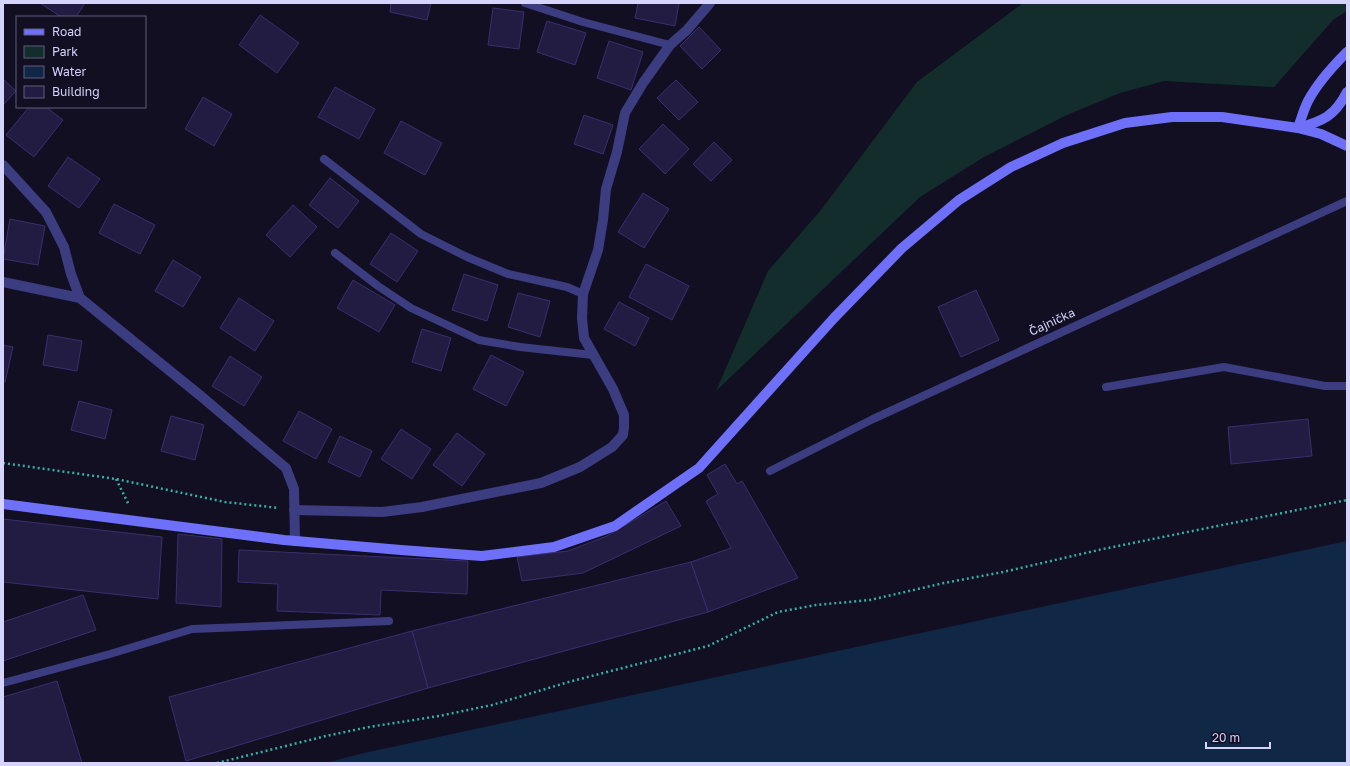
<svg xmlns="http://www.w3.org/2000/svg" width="1350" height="766" font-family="'Golos Text',sans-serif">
<rect width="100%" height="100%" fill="#120f23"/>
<path fill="#122d2b" d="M1023 3H1347V11L1333 20 1274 87 1164 81 1120 93 1067 115 984 157 920 197 716 391 768 271 821 210 917 82Z"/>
<path fill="#102746" d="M1347 541V763H325L364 753Z"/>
<g fill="#221c43" stroke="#392f6e">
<path d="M40 3H85L76 17H61Z"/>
<path d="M391 3H431L427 20 390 12Z"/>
<path d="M638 3H679L675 26 635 18Z"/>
<path d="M493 8 524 12 519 49 488 45Z"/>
<path d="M260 15 299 43 277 73 239 45Z"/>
<path d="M547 21 586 33 575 65 537 52Z"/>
<path d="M699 27 721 50 702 69 680 46Z"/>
<path d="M609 41 643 52 631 90 597 78Z"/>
<path d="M3 79 16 91 3 105Z"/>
<path d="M676 80 698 102 679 120 657 98Z"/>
<path d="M335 87 375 109 359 139 318 117Z"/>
<path d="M203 97 232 114 214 146 185 129Z"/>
<path d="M29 107H46L63 120 34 157 6 135Z"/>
<path d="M584 115 613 125 603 154 574 144Z"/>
<path d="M401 121 442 143 425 175 384 153Z"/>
<path d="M663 124 689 149 665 174 639 149Z"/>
<path d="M714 142 732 160 711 181 693 164Z"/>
<path d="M68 157 100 179 79 208 48 186Z"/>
<path d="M330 178 359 201 338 228 309 205Z"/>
<path d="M643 193 669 209 644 248 618 232Z"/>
<path d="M114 204 155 225 140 254 99 233Z"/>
<path d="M293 205 317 227 290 257 266 235Z"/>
<path d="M10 219 45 226 38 265 3 259Z"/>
<path d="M391 233 418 251 397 282 370 264Z"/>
<path d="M173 260 201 277 183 307 155 291Z"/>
<path d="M646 264 689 286 672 320 629 297Z"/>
<path d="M464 274 498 285 487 321 452 310Z"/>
<path d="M353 280 395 305 379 332 337 308Z"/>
<path d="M976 290 999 340 961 357 938 307Z"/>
<path d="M518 293 550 301 540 337 508 327Z"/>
<path d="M239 298 274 321 255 351 220 328Z"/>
<path d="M619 302 649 318 635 346 604 329Z"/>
<path d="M422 329 451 338 441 371 412 362Z"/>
<path d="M48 335 82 341 77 371 43 365Z"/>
<path d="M3 345 13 347 5 382H3Z"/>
<path d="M491 355 524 372 506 406 473 389Z"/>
<path d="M230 356 262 377 244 406 212 386Z"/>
<path d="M79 401 112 410 105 439 71 430Z"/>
<path d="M299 411 332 429 316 459 283 441Z"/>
<path d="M171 416 204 425 195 460 161 451Z"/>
<path d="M1308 419 1312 456 1231 464 1228 427Z"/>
<path d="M401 429 431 449 412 479 381 459Z"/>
<path d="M457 433 485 454 462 486 433 465Z"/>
<path d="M340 436 372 451 360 477 328 462Z"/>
<path d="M725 464 737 484 742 481 798 578 708 612 691 562 731 548 706 501 718 494 707 475Z"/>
<path d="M666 501 681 526 583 573 522 581 517 557 568 551 607 536Z"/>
<path d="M3 519 162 537 158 599 3 582Z"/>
<path d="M178 534 222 539 221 607 176 603Z"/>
<path d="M239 550 468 561 467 594 381 590 380 615 277 611 278 584 238 582Z"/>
<path d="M691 562 708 612 428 688 412 631Z"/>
<path d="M83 595 96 630 3 661V622Z"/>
<path d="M412 631 428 688 186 761 169 697Z"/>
<path d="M57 681 82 763H3V697Z"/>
</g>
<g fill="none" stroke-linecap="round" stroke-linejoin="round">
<g stroke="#34b0a4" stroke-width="2.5" stroke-dasharray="2 3" stroke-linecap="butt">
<path d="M3 463 116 479 225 502 279 508"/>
<path d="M116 479 129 505"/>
<path d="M217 763 326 736 369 727 439 716 492 705 572 681 708 646 778 612 816 605 870 600 944 583 1003 572 1103 549 1347 500"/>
</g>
<g stroke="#3c3c80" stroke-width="8">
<path d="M525 3 583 22 670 45"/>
<path d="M324 159 421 234 467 257 508 274 567 287 583 294"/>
<path d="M335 253 378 286 411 308 479 340 520 347 593 355"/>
<path d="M1106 387 1224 367 1325 386H1347"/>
<path d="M770 471 873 419 1347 201"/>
<path d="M3 683 110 654 192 629 389 621"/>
</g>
<g stroke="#3c3c80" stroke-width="10">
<path d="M3 165 46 212 64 247 71 274 80 298"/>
<path d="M3 282 80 298 202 397 280 463 286 468 294 489 295 541"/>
<path d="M294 510 382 512 422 507 541 483 580 467 612 447 623 435 624 427V415L613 389 584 338 582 318 583 294 598 250 603 220 606 189 617 152 625 113 643 83 670 45 687 30 710 3"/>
</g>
<g stroke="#6e70f9" stroke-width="10">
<path d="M1298 128C1301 119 1304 109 1308 101 1318 82 1332 67 1347 52"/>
<path d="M1298 128C1323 121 1335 116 1347 92"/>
<path d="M3 504 284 540 401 550 482 556 554 547 615 526 699 468 834 318 902 248 959 200 1011 167 1063 143 1125 123 1172 117H1222L1298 128 1321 134 1347 146"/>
</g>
</g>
<g text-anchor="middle" stroke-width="4" stroke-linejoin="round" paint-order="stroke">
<g font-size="12" fill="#d6d3fd" stroke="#120f23">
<text transform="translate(1052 322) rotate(-25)" y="4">Čajnička</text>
</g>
</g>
<rect width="1350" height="766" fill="none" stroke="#d6d3fd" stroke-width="8"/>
<rect x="16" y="16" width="130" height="92" fill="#120f23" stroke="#605d7a"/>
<rect x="24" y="29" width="20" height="6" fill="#6e70f9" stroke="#605d7a"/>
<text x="52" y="36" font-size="12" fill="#d6d3fd">Road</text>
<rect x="24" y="46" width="20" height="12" fill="#122d2b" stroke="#605d7a"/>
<text x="52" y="56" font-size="12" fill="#d6d3fd">Park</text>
<rect x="24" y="66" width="20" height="12" fill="#102746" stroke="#605d7a"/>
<text x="52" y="76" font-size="12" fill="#d6d3fd">Water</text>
<rect x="24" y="86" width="20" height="12" fill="#221c43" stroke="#605d7a"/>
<text x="52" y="96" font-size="12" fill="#d6d3fd">Building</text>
<path d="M1206 742v6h64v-6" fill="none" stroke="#d6d3fd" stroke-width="2"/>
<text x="1212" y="742" font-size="12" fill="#d6d3fd" stroke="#120f23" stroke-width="3" paint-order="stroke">20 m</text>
</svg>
